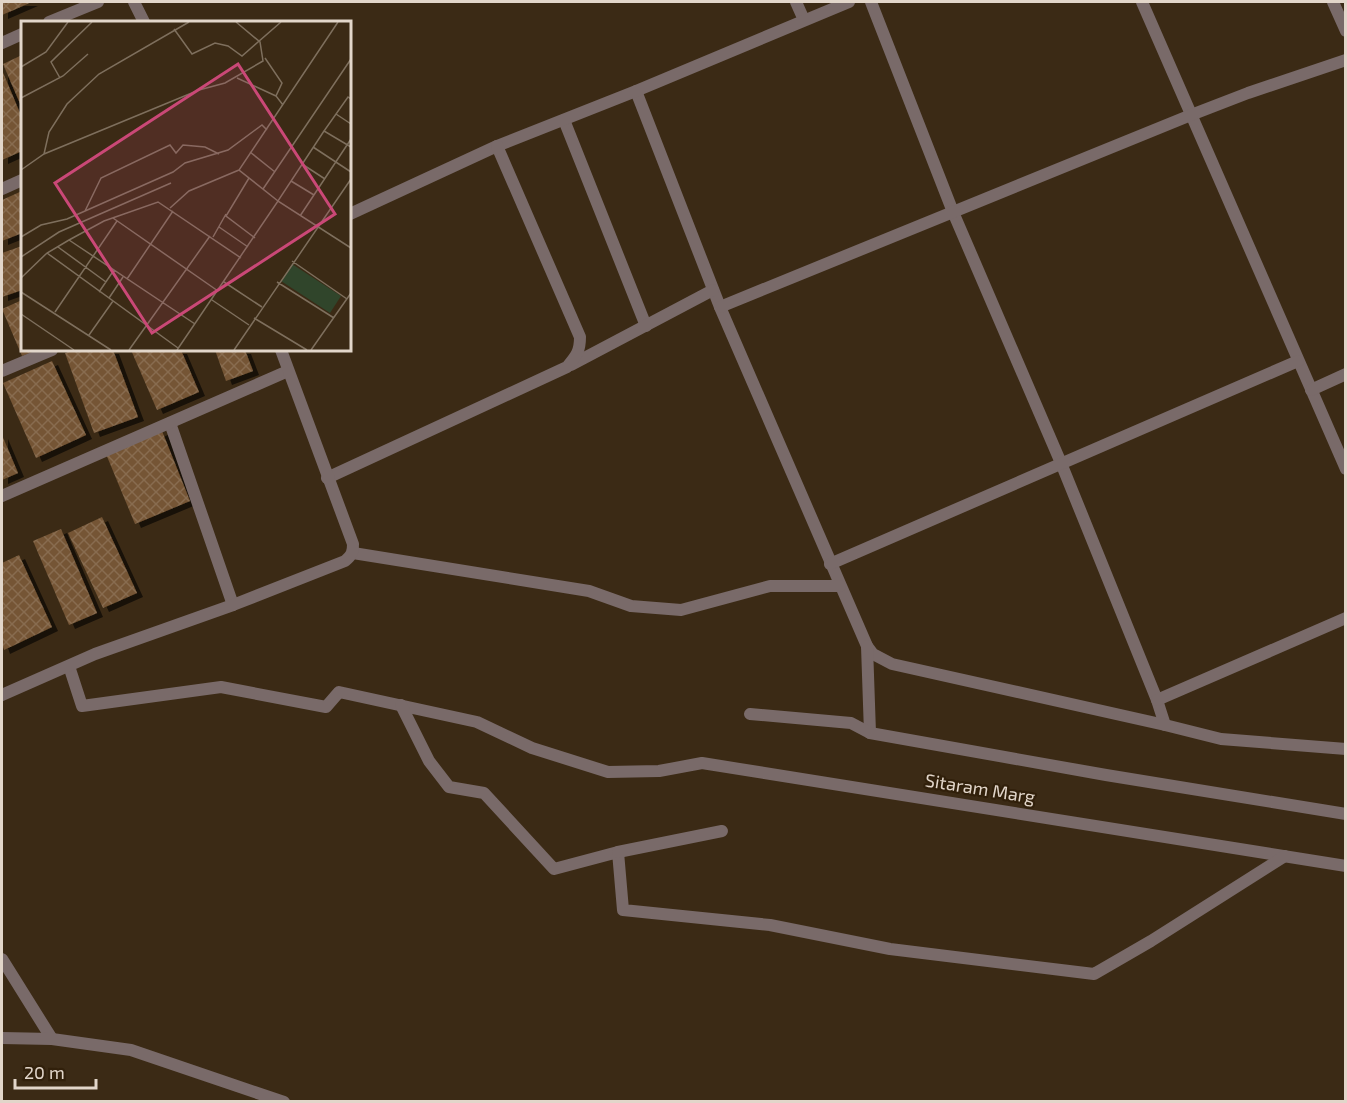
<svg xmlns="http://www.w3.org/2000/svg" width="1347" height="1103" font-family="'Exo 2',sans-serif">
<defs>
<pattern id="building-cross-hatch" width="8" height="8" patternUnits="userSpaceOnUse" patternTransform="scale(1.5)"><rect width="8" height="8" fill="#745434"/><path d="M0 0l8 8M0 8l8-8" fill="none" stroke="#886c50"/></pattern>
<filter id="shadow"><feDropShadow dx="6" dy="4" stdDeviation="0" flood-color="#0009"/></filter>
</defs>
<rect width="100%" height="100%" fill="#3b2a15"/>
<g fill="url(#building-cross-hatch)" filter="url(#shadow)">
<path d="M2 2H32L2 15Z"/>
<path d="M22 55V108L3 64Z"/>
<path d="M2 70 22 118V151L2 160Z"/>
<path d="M22 191V233L2 241V200Z"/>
<path d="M22 246V290L2 297V253Z"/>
<path d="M22 300V350H38L22 356 2 309Z"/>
<path d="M75 350H113L138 417 94 433 65 353Z"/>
<path d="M131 350H181L199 392 157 410Z"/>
<path d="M215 350H245L253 371 226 381Z"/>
<path d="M52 361 86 435 36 458 3 383Z"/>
<path d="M162 431 190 501 135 524 106 454Z"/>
<path d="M2 435 18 473 2 480Z"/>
<path d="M102 517 137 593 103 608 68 533Z"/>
<path d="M61 529 97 613 69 625 33 541Z"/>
<path d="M19 555 52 627 4 650 2 644V563Z"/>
</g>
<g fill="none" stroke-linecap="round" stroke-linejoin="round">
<g stroke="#796a69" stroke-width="12">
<path d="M134 2 144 22"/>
<path d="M796 2 804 20"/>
<path d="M871 2 953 212 1061 463 1157 700 1165 725"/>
<path d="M1142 2 1346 469"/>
<path d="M1333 2 1346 31"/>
<path d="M49 22 98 2"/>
<path d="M2 43 22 34"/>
<path d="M636 91 720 307 867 646 873 654 892 664 1165 725 1221 739 1346 749"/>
<path d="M564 120 646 326"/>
<path d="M2 189 22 180"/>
<path d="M350 214 497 146 636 91 849 2"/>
<path d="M720 307 1191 115 1248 93 1346 60"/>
<path d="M571 365 713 290"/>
<path d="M2 371 52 350"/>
<path d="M1311 390 1346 374"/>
<path d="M170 423 233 605"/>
<path d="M327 478 567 367C576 356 580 352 580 337L497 146"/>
<path d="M2 496 288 371"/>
<path d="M353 553 589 591 631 606 681 610 770 586H840"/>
<path d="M830 564 1298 361"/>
<path d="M867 646 870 733"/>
<path d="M69 666 82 706 221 687 326 707 339 692 477 722 532 748 608 772 659 771 702 763 1346 866"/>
<path d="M2 695 95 654 233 605 345 561C352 555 353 552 353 544L281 350"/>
<path d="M1157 700 1346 618"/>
<path d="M401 705 429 761 449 787 484 793 554 869 618 852 623 910 770 925 890 949 1094 974 1151 941 1285 856"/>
<path d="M750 714 851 723 870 733 1106 775 1346 814"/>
<path d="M618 852 722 831"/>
<path d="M2 959 52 1039"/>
<path d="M2 1038 52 1039 131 1050 284 1102"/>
</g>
</g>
<g text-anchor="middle" stroke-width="4.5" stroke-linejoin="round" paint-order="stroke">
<g font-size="18" fill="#e2d6ca" stroke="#31200b">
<text transform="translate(980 789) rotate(9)" y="6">Sitaram Marg</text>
</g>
</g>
<g transform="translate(21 21)">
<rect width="330" height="330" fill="#3b2a15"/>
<path d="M271 243 320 275 309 292 260 260Z" fill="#30452b"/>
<path fill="none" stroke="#7e6f5d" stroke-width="1.5" d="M153 8 171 33 194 22 207 25 221 35 260 1M244 37 261 62 255 75 262 84M0 46 25 31 47 1M39 57 30 41 71 1M216 57 255 75M0 77 42 55 67 33M330 78 327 76 303 110 330 126M315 93 330 103M303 110 257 180 218 149 317 1M292 126 330 151M229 131 254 151M23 133 28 111 46 83 78 53 168 1M281 143 304 158M0 149 23 133 178 69 204 62 242 40 239 21 215 1M228 157 205 195 234 217M270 160 293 174M242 168 330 38M149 187 168 170 218 149M64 190 80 157 149 124 155 132 162 124 184 126 198 133M279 195 330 118M92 197 197 270M198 206 227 226M0 216 20 204 46 198 152 151 164 142 207 129 241 104 246 109M192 216 205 193M48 219 174 303M37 226 85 261M26 232 157 327M0 236 38 211 150 162M271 240 326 278M0 257 26 232 48 219 83 200 137 181 220 237M106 258 152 190M203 261 241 286M256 261 313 297M0 271 90 329M78 271 93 249M88 277 102 256M191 279 228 304M34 291 96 200M0 293 53 329M233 297 286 329M68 314 92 280M108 329 189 215M156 329 257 180 330 227M213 329 330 158M290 329 330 272"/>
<path fill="#ca4877" fill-opacity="0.15" stroke="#ca4877" stroke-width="3" d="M217 43 314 193 131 312 34 162Z"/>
<rect width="330" height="330" fill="none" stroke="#e2d6ca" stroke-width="3"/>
</g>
<rect width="1347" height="1103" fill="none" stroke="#e2d6ca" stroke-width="6"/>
<path d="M15 1079v9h81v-9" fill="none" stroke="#e2d6ca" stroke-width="3"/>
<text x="24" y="1079" font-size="18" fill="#e2d6ca" stroke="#31200b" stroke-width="4.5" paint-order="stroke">20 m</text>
</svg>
